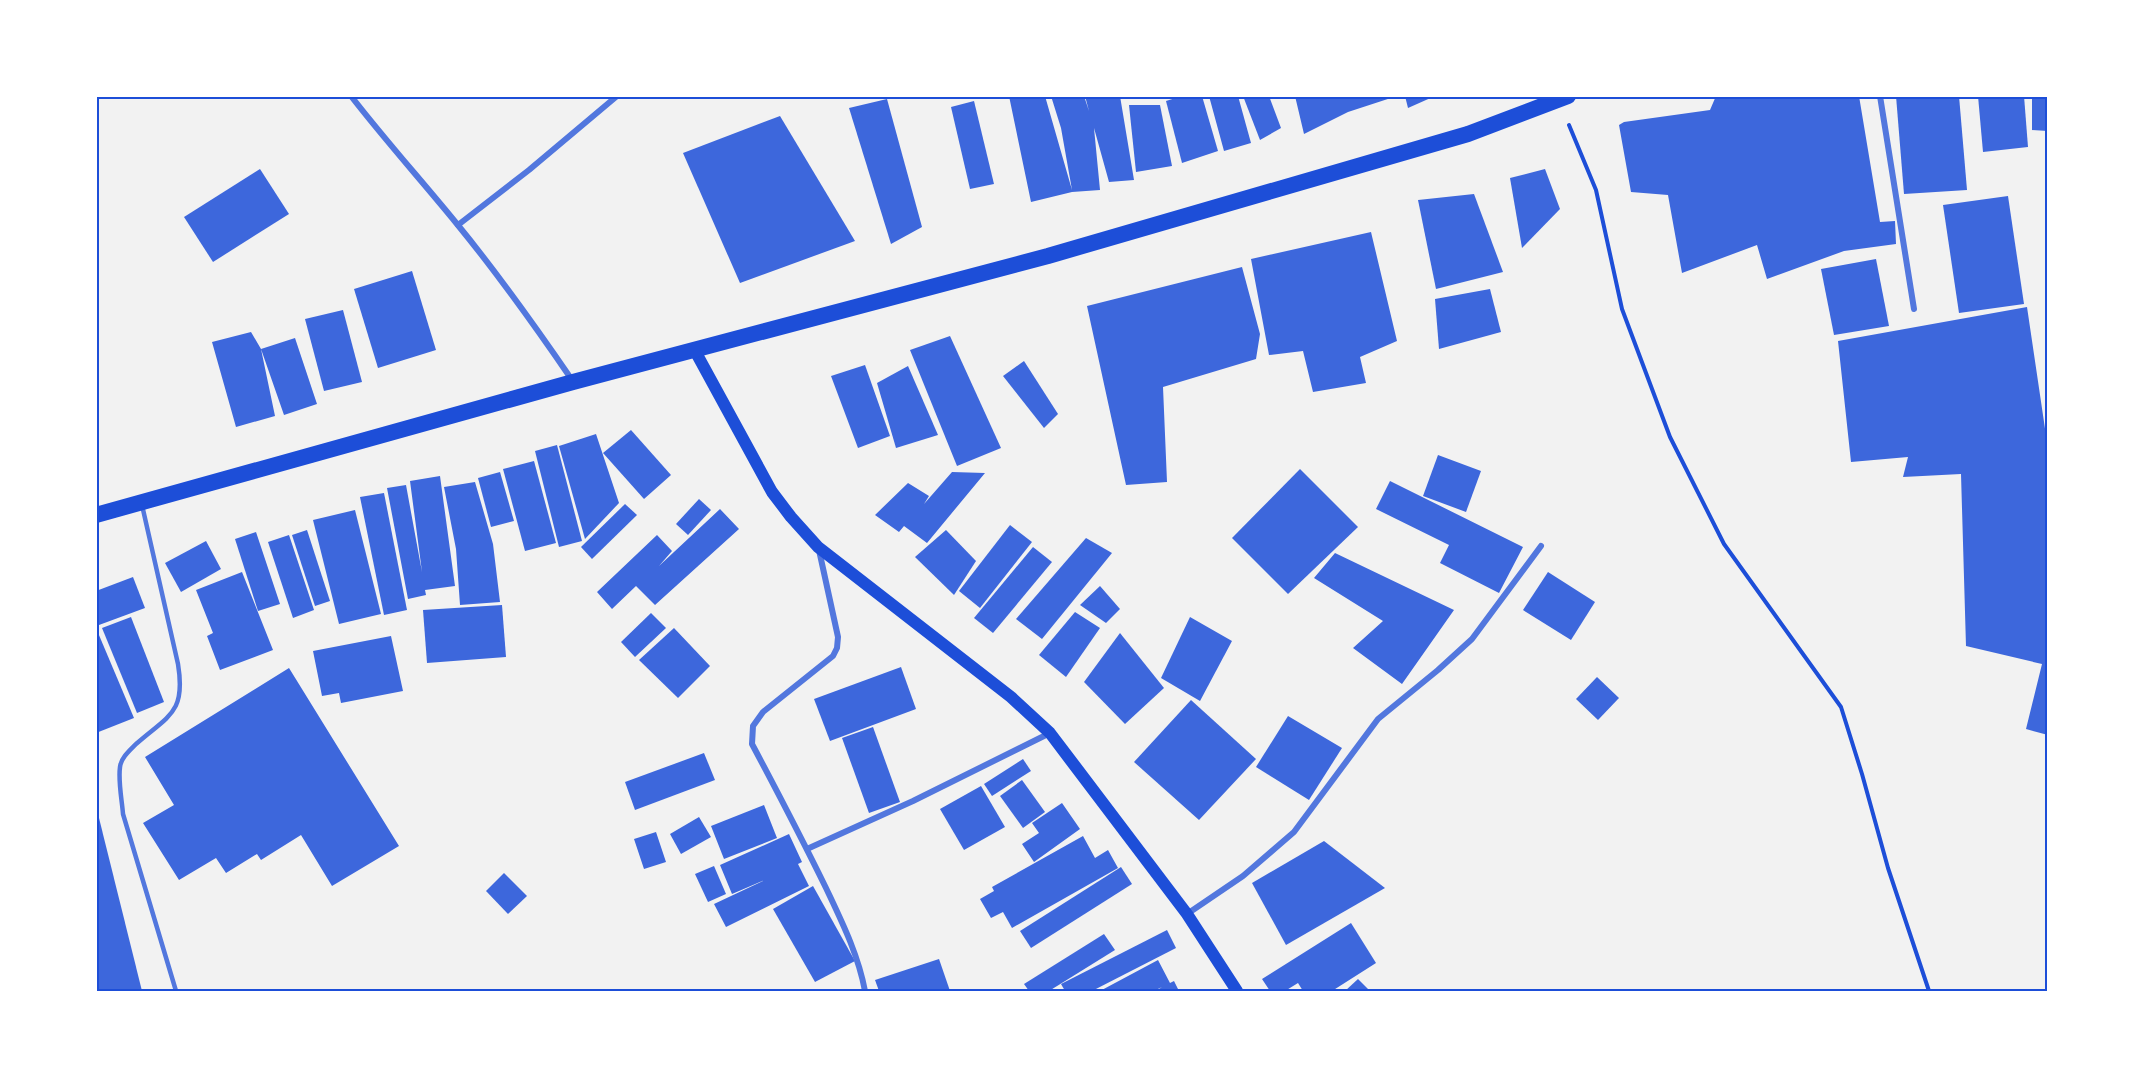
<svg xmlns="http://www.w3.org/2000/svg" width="2144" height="1087" font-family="'Nunito Sans',sans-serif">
<rect width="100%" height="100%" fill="#f2f2f2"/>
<g fill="#3d67dc">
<path d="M1009 96H1045L1072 190 1061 128 1051 96H1084L1089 111 1085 96H1120L1134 180 1109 182 1094 128 1100 190 1072 192 1031 202Z"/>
<path d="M1182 96H1202L1218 151 1182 163 1166 101Z"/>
<path d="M1209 96H1238L1251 143 1224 151Z"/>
<path d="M1243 96H1269L1281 128 1260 140Z"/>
<path d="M1295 96H1397L1348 112 1304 134Z"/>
<path d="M1405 96H1435L1408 108Z"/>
<path d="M1716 96H1859L1880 222 1895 221 1896 244 1844 251 1767 279 1757 245 1682 273 1668 195 1631 192 1619 125 1624 122 1710 110Z"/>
<path d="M1896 96H1959L1967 190 1904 194Z"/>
<path d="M1978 96H2024L2028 147 1983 152Z"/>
<path d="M2032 96H2048V131L2032 130Z"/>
<path d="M887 99 922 227 891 244 849 108Z"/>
<path d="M974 101 994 184 970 189 951 107Z"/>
<path d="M1129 105H1160L1172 166 1136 172Z"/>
<path d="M780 116 855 241 740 283 683 153Z"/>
<path d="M260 169 289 214 213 262 184 217Z"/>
<path d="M1545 169 1560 209 1522 248 1510 178Z"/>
<path d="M1474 194 1503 272 1436 289 1418 200Z"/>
<path d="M2008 196 2024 304 1959 313 1943 205Z"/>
<path d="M1371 232 1397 341 1360 357 1366 383 1313 392 1303 351 1269 355 1251 259Z"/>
<path d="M1876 259 1889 326 1834 335 1821 269Z"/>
<path d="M1242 267 1260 334 1256 359 1163 387 1167 482 1126 485 1087 306Z"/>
<path d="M412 271 436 350 378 368 354 289Z"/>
<path d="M1490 289 1501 332 1439 349 1435 299Z"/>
<path d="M2027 307 2048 449V735L2026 729 2042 664 1966 646 1961 474 1903 477 1908 457 1851 462 1838 341Z"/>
<path d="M343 310 362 382 324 391 305 319Z"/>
<path d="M251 332 261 349 295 338 317 404 284 415 261 349 275 416 236 427 212 342Z"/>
<path d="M950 336 1001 448 957 466 910 350Z"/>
<path d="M1024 361 1058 414 1044 428 1003 376Z"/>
<path d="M865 365 890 436 858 448 831 376Z"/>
<path d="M908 366 938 435 896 448 877 383Z"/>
<path d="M631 430 671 475 644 499 603 453Z"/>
<path d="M596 434 619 503 585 539 559 446Z"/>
<path d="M557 445 582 541 559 547 535 451Z"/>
<path d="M1438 455 1481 471 1466 512 1423 496Z"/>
<path d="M534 461 556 543 525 551 503 469Z"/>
<path d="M1300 469 1358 527 1288 594 1232 538Z"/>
<path d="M500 472 514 521 491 527 478 478Z"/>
<path d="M952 472 985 473 927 543 904 526 899 532 875 515 908 483 929 496 924 504Z"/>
<path d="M440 476 455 586 425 590 426 595 408 599 387 488 406 485 422 572 410 481Z"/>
<path d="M1390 481 1523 547 1499 593 1440 563 1449 545 1376 509Z"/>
<path d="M475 482 493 544 500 602 460 605 456 549 444 487Z"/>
<path d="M384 493 407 610 384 615 360 497Z"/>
<path d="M699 499 711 510 688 535 676 524Z"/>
<path d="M625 504 637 515 592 559 581 547Z"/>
<path d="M720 509 739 529 655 605 636 586 612 609 597 592 657 535 672 551 659 566Z"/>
<path d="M355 510 381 614 339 624 313 520Z"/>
<path d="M1010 525 1032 542 980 608 959 591Z"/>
<path d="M307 530 330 601 315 606 292 535Z"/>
<path d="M946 530 976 561 954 595 915 557Z"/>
<path d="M256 532 280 604 258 611 235 539Z"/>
<path d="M289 535 314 610 293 618 268 542Z"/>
<path d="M1086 538 1112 553 1042 639 1016 619Z"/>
<path d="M206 541 221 569 181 592 165 563Z"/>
<path d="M1033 547 1052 562 993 633 974 618Z"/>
<path d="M1335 553 1454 610 1402 684 1353 648 1383 621 1314 578Z"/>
<path d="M242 572 273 650 220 670 207 636 213 633 196 590Z"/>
<path d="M1548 572 1595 602 1571 640 1523 610Z"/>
<path d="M133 577 145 608 99 625 96 617V591Z"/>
<path d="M1100 586 1120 609 1106 623 1080 605Z"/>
<path d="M502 605 506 657 427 663 423 610Z"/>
<path d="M1075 612 1100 628 1066 677 1039 655Z"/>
<path d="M651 613 666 628 635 657 621 642Z"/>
<path d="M131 617 164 702 137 713 102 628Z"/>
<path d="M1190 617 1232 641 1200 701 1161 678Z"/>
<path d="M96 628 134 718 96 733Z"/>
<path d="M674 628 710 666 678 698 639 660Z"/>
<path d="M1120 633 1164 688 1125 724 1084 682Z"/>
<path d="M391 636 403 691 341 703 339 693 322 696 313 651Z"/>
<path d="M901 667 916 709 830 741 814 699Z"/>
<path d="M289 668 399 846 332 886 301 835 261 860 257 854 226 873 216 858 179 880 143 823 174 805 145 757Z"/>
<path d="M1597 677 1619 698 1598 720 1576 699Z"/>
<path d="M1191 700 1256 759 1199 820 1134 762Z"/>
<path d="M1288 716 1342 748 1309 800 1256 767Z"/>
<path d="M873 727 900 802 869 813 842 738Z"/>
<path d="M704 753 715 780 635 810 625 782Z"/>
<path d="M1023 759 1031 771 992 796 984 784Z"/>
<path d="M1022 780 1045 812 1023 828 1000 796Z"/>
<path d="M981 786 1005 827 964 850 940 809Z"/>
<path d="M1062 803 1080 829 1034 862 1022 844 1039 833 1032 823Z"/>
<path d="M764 805 777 838 724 859 711 826Z"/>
<path d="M96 810H97L142 991H96Z"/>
<path d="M699 817 711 837 681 854 670 834Z"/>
<path d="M656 832 666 862 644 869 634 839Z"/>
<path d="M789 834 802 862 798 864 809 886 726 927 714 904 767 879 732 894 720 865Z"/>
<path d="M1083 836 1095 858 1108 850 1118 868 1012 928 1003 912 991 918 980 899 994 891 992 887Z"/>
<path d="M1324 841 1385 888 1286 945 1252 883Z"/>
<path d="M714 866 726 894 708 902 695 874Z"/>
<path d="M1121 867 1132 884 1031 948 1020 931Z"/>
<path d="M504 873 527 896 508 914 486 891Z"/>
<path d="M813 886 855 961 815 982 773 909Z"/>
<path d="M1351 923 1376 963 1332 991H1303L1298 983 1285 991H1270L1262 979Z"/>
<path d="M1167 930 1176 948 1092 991H1065L1061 984Z"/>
<path d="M1104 934 1115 950 1049 991H1029L1024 984Z"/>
<path d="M939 959 950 991H879L875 980Z"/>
<path d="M1158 960 1170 983 1174 981 1179 991H1156L1162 987 1154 991H1100Z"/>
<path d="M1358 979 1370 991H1345Z"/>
</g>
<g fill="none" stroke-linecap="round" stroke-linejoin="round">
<path stroke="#1d4ed8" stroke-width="4" d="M1569 125 1596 190 1622 309 1670 437 1724 544 1841 707 1862 774 1888 868 1929 991"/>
<path stroke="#5277de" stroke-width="4.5" d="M142 505 178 664C186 713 169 715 136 744 129 751 121 758 120 767 118 782 122 800 123 814L176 991"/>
<g stroke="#5277de" stroke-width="6">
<path d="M351 96C385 140 422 181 457 224 498 274 535 326 572 380"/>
<path d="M1880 96 1914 309"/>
<path d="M458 225 529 170 617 96"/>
<path d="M819 550 838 637 837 648 833 656 763 712 753 726 752 744C777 791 802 839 826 888 842 922 858 954 865 991"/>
<path d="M807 849 913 801 1050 733"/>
<path d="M1187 914 1243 876 1294 832 1378 719 1438 670 1472 639 1541 546"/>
</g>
<path stroke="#1d4ed8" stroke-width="12" d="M694 349 772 492 791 517 818 547 1011 697 1050 733 1187 914 1237 991"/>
<path stroke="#1d4ed8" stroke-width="16" d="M96 515 573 382 1048 256 1468 134 1568 96"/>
</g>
<rect width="2144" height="1087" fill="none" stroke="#ffffff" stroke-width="195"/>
<rect x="98" y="98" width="1948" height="892" fill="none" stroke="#1d4ed8" stroke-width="2"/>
</svg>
